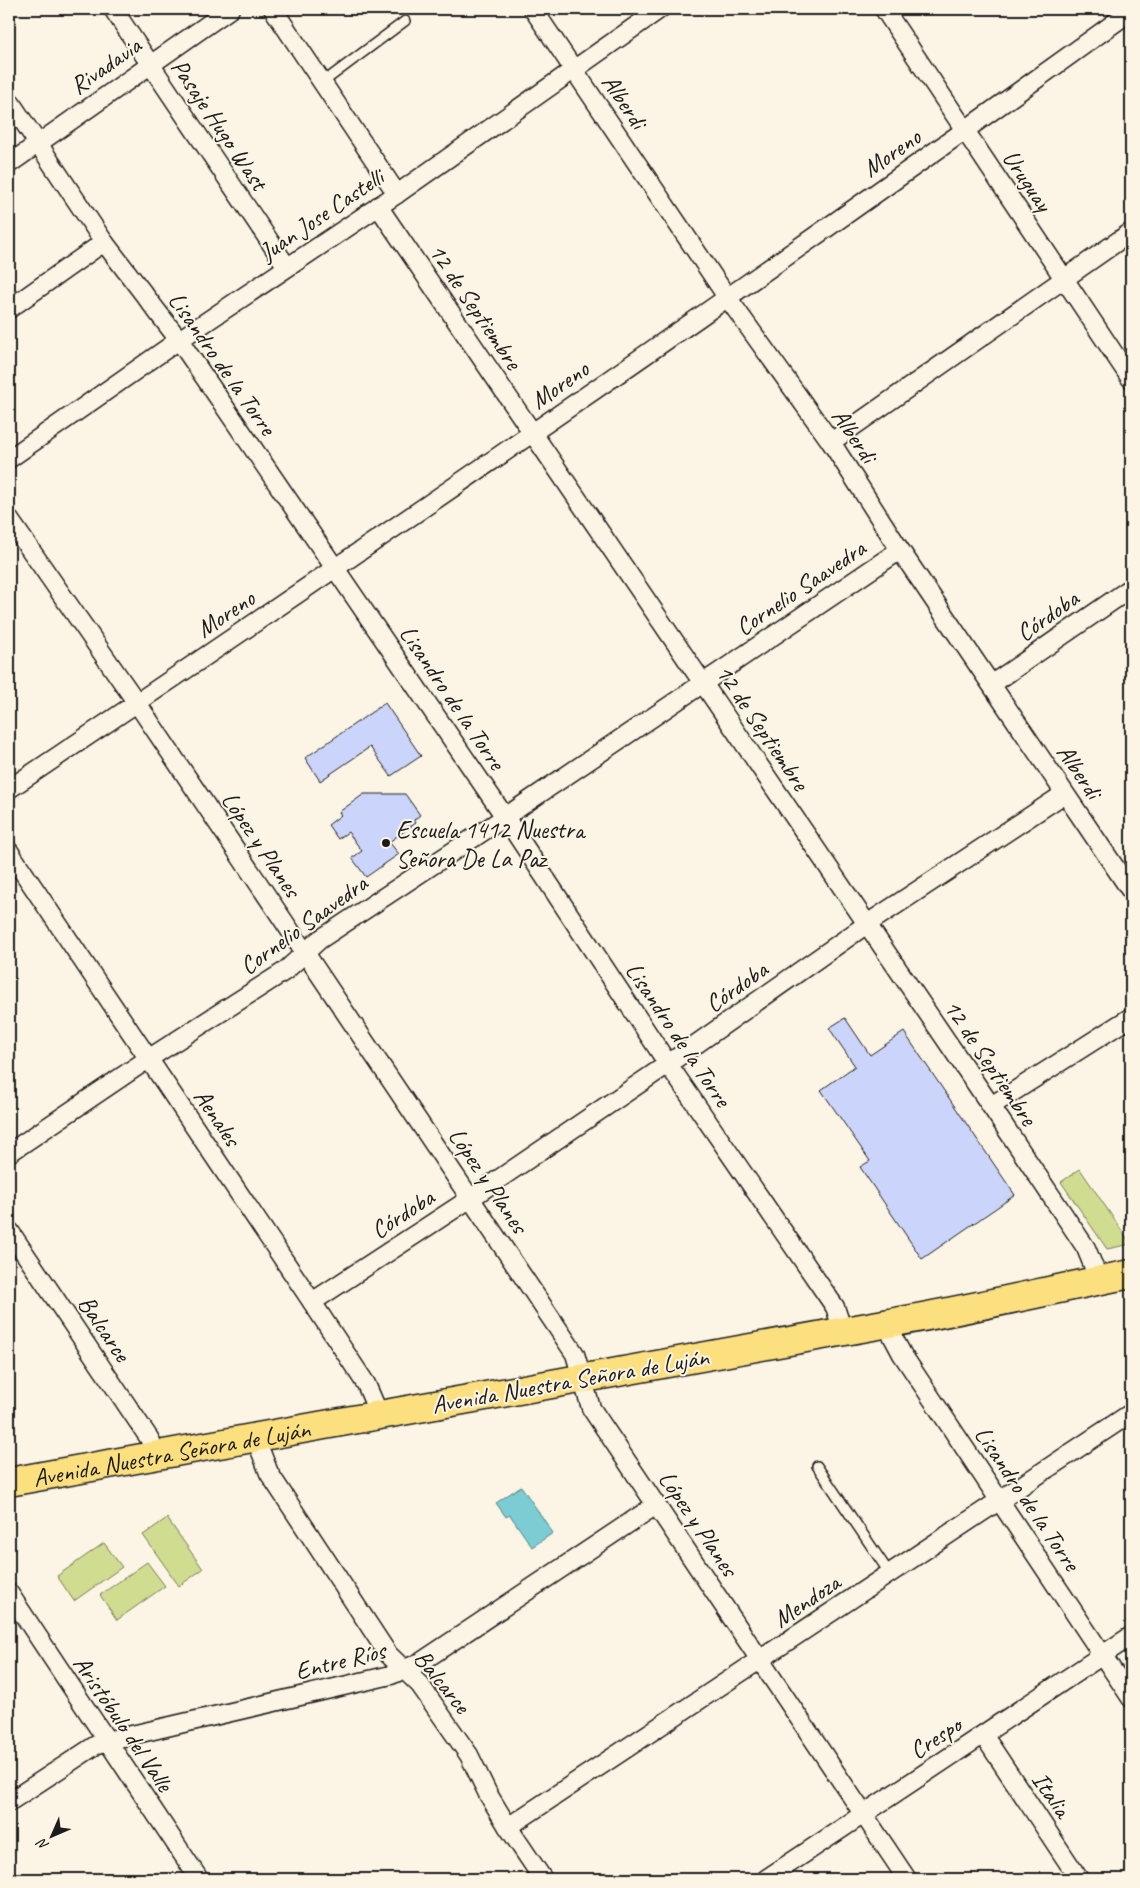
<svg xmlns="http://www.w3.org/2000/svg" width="1140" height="1888" font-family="Caveat,sans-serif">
<rect width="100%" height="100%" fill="#fcf5e5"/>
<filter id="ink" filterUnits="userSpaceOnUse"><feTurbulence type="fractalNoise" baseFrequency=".02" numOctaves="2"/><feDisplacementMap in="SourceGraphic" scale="10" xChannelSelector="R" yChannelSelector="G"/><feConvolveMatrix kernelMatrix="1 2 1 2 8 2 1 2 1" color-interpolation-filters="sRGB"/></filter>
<g filter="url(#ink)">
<g fill="#d0dc90" stroke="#767c56">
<path d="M1080 1169 1131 1244 1107 1249 1061 1182Z"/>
<path d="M167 1518 203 1569 179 1586 143 1535Z"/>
<path d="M104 1543 122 1567 74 1601 57 1576Z"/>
<path d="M147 1562 165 1586 117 1620 100 1595Z"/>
</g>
<path fill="#7bccd4" stroke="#55868a" d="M521 1486 553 1533 532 1547 510 1515 506 1517 496 1503Z"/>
<g fill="#cbd5fc" stroke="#1c1c1c">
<path d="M385 703 421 756 391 776 370 747 320 781 305 758Z"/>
<path d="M364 794H405L420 815 414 820 416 823 389 842 399 854 366 877 352 858 362 851 348 832 338 839 328 825 341 815 339 812Z"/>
<path d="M845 1018 870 1055 904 1032 1015 1195 922 1259 860 1167 870 1161 821 1090 855 1066 829 1028Z"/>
</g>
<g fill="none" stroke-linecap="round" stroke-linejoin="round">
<defs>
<g id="service">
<path d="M322 83 405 21"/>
<path d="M817 1466 890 1574"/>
</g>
<g id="minor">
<path d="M113 9 287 267"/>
<path d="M273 9 397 194"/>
<path d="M533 9 727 297 831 442 900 550 1131 891"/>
<path d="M884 9 1131 379"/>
<path d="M9 100 104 242 179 340 505 817 668 1064 835 1307 843 1331"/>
<path d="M9 164 230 9"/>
<path d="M378 206 991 1106 1086 1248 1099 1280"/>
<path d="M9 309 104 242"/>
<path d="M831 442 1131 232"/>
<path d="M9 459 179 340 397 194 660 9"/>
<path d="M9 519 137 703 575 1354 591 1408 907 1879"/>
<path d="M992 684 1131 588"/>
<path d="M9 789C386 535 762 278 1131 11"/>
<path d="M9 851 312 1302 366 1384 379 1414"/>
<path d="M991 1106 1131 1017"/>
<path d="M9 1153 148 1059 285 971 319 940 505 817 900 550"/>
<path d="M9 1230 149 1438 158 1455"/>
<path d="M312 1302 471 1198 668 1064 867 924 1064 794"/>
<path d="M886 1324 902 1354 1131 1698"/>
<path d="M256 1439 269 1473 388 1654 420 1685 469 1755 488 1794 508 1827 543 1879"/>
<path d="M9 1593 199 1879"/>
<path d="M984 1736 1079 1879"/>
<path d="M9 1802 96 1745 106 1741 391 1675 421 1662 656 1505"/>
<path d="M508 1827 1131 1413"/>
<path d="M766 1879 1131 1636"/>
</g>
<g id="primary">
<path id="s1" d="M9 1482C301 1430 592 1376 884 1324 967 1310 1049 1290 1131 1274"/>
</g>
</defs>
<use href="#service" stroke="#1c1c1c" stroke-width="12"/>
<use href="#minor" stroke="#1c1c1c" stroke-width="21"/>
<use href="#primary" stroke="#1c1c1c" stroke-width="31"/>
<use href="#service" stroke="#fcf5e5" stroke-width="9"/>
<use href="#minor" stroke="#fcf5e5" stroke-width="18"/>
<use href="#primary" stroke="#fce080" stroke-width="28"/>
</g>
</g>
<circle fill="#1c1c1c" stroke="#fcf5e5" stroke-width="2" cx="386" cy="843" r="5"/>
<g text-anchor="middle" stroke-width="4" stroke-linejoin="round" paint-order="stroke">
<g font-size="25" fill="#1c1c1c" stroke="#fcf5e5">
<text transform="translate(105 65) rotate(-35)" y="9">Rivadavia</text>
<text transform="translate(625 101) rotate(56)" y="9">Alberdi</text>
<text transform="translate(220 124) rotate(56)" y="9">Pasaje Hugo Wast</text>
<text transform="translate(891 152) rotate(-35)" y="9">Moreno</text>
<text transform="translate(1028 180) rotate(56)" y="9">Uruguay</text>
<text transform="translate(321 214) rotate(-34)" y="9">Juan Jose Castelli</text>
<text transform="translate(476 306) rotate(56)" y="9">12 de Septiembre</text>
<text transform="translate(223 363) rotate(55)" y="9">Lisandro de la Torre</text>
<text transform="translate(559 384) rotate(-35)" y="9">Moreno</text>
<text transform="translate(855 435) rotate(56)" y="9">Alberdi</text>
<text transform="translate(800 587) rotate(-34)" y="9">Cornelio Saavedra</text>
<text transform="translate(225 613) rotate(-34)" y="9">Moreno</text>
<text transform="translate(1047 615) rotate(-35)" y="9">Córdoba</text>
<text transform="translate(453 697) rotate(56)" y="9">Lisandro de la Torre</text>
<text transform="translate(763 727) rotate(56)" y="9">12 de Septiembre</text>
<text transform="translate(1080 771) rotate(56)" y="9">Alberdi</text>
<text transform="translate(262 844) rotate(56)" y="9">López y Planes</text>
<text transform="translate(303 924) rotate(-36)" y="9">Cornelio Saavedra</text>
<text transform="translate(736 986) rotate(-35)" y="9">Córdoba</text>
<text transform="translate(679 1034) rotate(56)" y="9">Lisandro de la Torre</text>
<text transform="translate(991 1062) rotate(56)" y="9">12 de Septiembre</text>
<text transform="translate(218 1117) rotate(56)" y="9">Aenales</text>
<text transform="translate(489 1180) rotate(56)" y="9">López y Planes</text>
<text transform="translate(402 1213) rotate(-33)" y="9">Córdoba</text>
<text transform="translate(105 1328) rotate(56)" y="9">Balcarce</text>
<text transform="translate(570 1380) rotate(-10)" y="9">Avenida Nuestra Señora de Luján</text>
<text dy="9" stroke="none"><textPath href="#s1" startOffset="165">Avenida Nuestra Señora de Luján</textPath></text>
<text transform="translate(1028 1498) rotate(56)" y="9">Lisandro de la Torre</text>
<text transform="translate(699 1523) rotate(56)" y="9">López y Planes</text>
<text transform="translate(806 1600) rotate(-34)" y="9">Mendoza</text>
<text transform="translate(340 1660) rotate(-14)" y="9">Entre Ríos</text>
<text transform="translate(443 1681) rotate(51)" y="9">Balcarce</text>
<text transform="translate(124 1723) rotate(56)" y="9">Aristóbulo del Valle</text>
<text transform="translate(935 1737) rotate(-33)" y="9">Crespo</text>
<text transform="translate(1052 1794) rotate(56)" y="9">Italia</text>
</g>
<g font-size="25" fill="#1c1c1c" stroke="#fcf5e5" text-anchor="start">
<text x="396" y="838">Escuela 1412 Nuestra<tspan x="396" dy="29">Señora De La Paz</tspan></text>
</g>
</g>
<rect width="1140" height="1888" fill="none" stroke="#fcf5e5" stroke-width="30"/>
<rect x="15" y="15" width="1110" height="1858" fill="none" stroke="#1c1c1c" stroke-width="2" filter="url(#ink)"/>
<g transform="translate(52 1836) rotate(225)" stroke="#fcf5e5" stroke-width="4" paint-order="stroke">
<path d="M0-4L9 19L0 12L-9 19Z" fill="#1c1c1c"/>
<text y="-8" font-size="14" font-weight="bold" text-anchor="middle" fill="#1c1c1c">N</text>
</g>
</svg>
